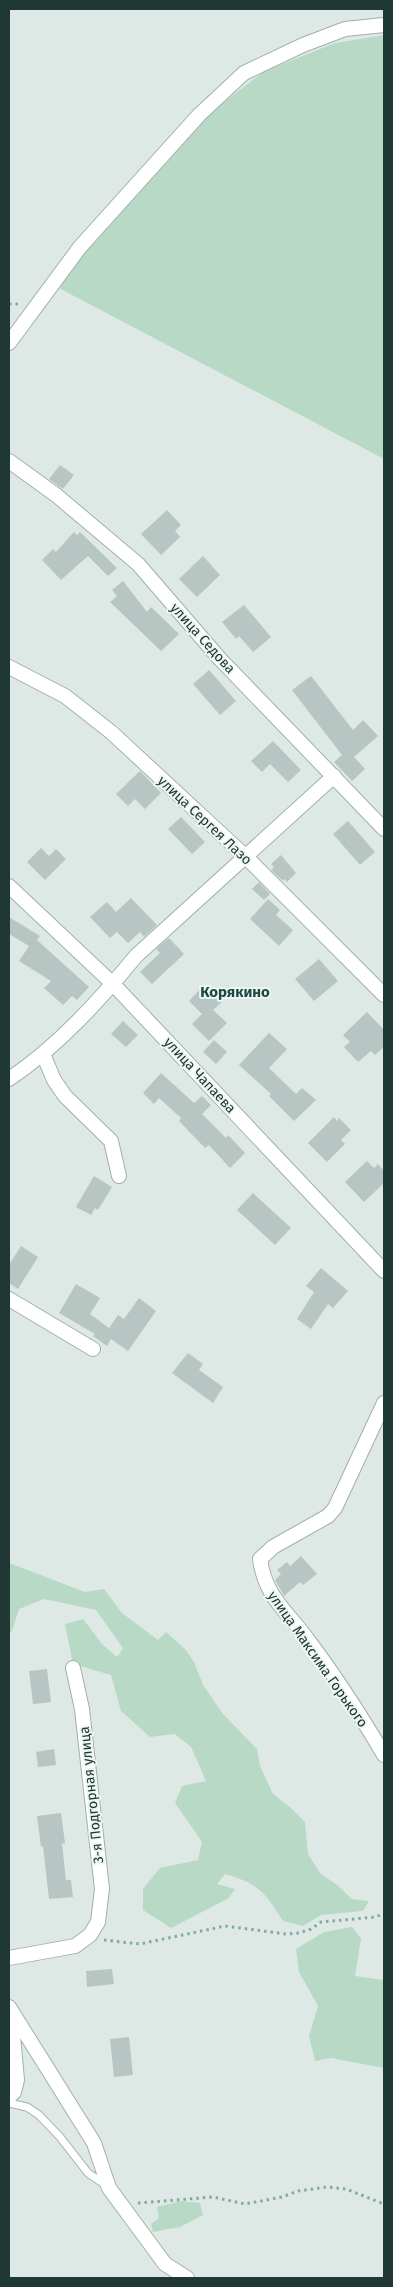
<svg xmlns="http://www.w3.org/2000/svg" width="393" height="2287" font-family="'Fira Sans',sans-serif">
<rect width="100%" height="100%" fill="#dee9e5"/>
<g fill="#b8d9c5">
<path d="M384 35V459L57 287 167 145 265 71 335 43Z"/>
<path d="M9 1563 85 1592 104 1589 122 1613 158 1640 166 1632 186 1650 194 1662 203 1685 223 1714 257 1749 260 1766 273 1794 291 1808 305 1822 308 1854 320 1873 337 1885 352 1899 369 1901 363 1911 321 1915 303 1926 283 1921C264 1892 260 1884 225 1874L217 1884 235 1889 229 1898 171 1928 143 1910V1889L160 1868 198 1860 202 1842 175 1803 182 1786 206 1781 191 1747 175 1734 150 1737 121 1711 111 1675 73 1664 65 1624 83 1619 102 1644 117 1657 123 1648 96 1610 44 1599 19 1609 12 1631 9 1633Z"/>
<path d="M352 1927 361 1939 355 1976 384 1980V2068L331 2058 315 2061 309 2036 318 2006 299 1972 296 1949 324 1932Z"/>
<path d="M181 2201 200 2203 203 2215 180 2227 153 2232 151 2224 159 2218 157 2207Z"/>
</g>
<g fill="#b7c6c2">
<path d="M60 465 74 475 63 489 49 479Z"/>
<path d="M167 510 181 525 175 531 180 537 161 555 141 534Z"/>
<path d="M74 532 77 535 80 532 117 568 108 576 88 556 61 580 42 560 53 549 56 552Z"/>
<path d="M203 556 220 575 197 597 179 579Z"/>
<path d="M123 581 147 612 151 607 179 634 161 651 110 602 117 596 112 590Z"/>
<path d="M244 605 271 637 253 652 239 636 236 639 222 622Z"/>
<path d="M209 670 236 701 220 715 193 684Z"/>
<path d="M311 676 353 730 363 720 378 736 354 757 365 769 352 781 334 762 342 755 292 690Z"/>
<path d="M273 741 301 770 288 782 270 764 262 772 251 761Z"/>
<path d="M140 771 161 793 145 809 135 799 128 806 116 794Z"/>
<path d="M181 817 205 842 192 854 168 829Z"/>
<path d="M348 821 375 852 360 865 333 834Z"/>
<path d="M41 848 49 856 56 849 66 859 45 880 27 862Z"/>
<path d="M281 855 296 873 287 882 284 879 283 881 271 870 274 867 271 864Z"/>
<path d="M259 882 270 894 264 900 252 889Z"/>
<path d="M131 898 157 925 144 937 140 932 128 943 117 932 110 938 90 917 107 902 116 912Z"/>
<path d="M268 899 280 910 276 915 293 930 279 946 250 919Z"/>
<path d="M9 917 40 936 37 940 89 987 77 1000 72 996 63 1005 44 988 51 981 19 961 29 946 9 934Z"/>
<path d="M169 938 184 954 152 984 140 972 160 953 156 949Z"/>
<path d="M319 959 338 981 314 1001 295 979Z"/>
<path d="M201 988 206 993 210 988 223 1001 213 1010 227 1023 209 1041 192 1024 202 1014 189 1001Z"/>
<path d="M367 1012 384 1030V1047L375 1055 371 1051 358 1062 344 1047 350 1042 343 1035Z"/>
<path d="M123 1021 138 1035 126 1047 111 1034Z"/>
<path d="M269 1033 287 1049 269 1068 296 1094 302 1088 316 1100 294 1121 269 1096 271 1094 239 1065Z"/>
<path d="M214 1040 227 1052 216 1064 203 1052Z"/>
<path d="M161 1073 194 1103 202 1096 211 1105 202 1114 226 1138 228 1135 245 1153 230 1168 209 1145 205 1148 179 1121 181 1118 159 1098 154 1104 143 1093Z"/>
<path d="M334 1117 337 1121 339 1118 351 1130 341 1140 345 1144 327 1162 308 1143Z"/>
<path d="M367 1161 374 1168 378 1164 384 1171V1183L364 1202 345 1182Z"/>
<path d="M94 1176 112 1187 98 1210 95 1208 91 1215 76 1207Z"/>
<path d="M253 1193 291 1228 275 1245 237 1210Z"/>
<path d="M21 1246 38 1257 18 1289 9 1283V1265Z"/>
<path d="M321 1268 348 1291 333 1308 328 1304 311 1329 297 1319 314 1292 306 1286Z"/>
<path d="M76 1284 100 1298 90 1314 109 1328 118 1315 124 1319 139 1298 156 1311 128 1351 111 1339 107 1346 93 1336 95 1334 59 1313Z"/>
<path d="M188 1353 203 1364 199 1370 223 1387 213 1403 172 1373Z"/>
<path d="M301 1556 317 1574 303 1585 300 1582 284 1596 275 1580 281 1574 277 1570 287 1562 290 1566Z"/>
<path d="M47 1669 51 1702 33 1704 29 1671Z"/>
<path d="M54 1749 56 1765 38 1767 36 1752Z"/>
<path d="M61 1813 65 1843 62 1844 66 1880H71L73 1897 49 1899 43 1846 41 1847 37 1816Z"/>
<path d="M112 1969 114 1984 87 1987 86 1971Z"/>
<path d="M129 2037 133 2075 114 2077 110 2039Z"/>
</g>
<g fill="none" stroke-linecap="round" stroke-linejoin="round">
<defs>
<path id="lane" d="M9 2103 27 2107 39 2115 60 2137 88 2173 107 2186"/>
<g id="street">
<path d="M9 343 80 247 199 115 244 73 303 45 345 29 384 25"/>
<path d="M9 461 56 495 138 564 220 659 384 829"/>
<path d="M9 667 65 696 111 732 246 857 384 995"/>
<path d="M9 886 113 984 384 1271"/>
<path d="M43 1054 54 1080 65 1096 111 1141 119 1176"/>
<path d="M9 1079C57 1047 99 1001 136 956L334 776"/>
<path d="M9 1299 93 1349"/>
<path d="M384 1403 335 1508 328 1516 273 1547 260 1559C265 1597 287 1611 308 1640 336 1677 361 1716 384 1755"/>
<path d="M9 1958 75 1946 90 1935 98 1922 102 1889 82 1709 73 1668"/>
<path d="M9 2007 94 2143 109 2188 165 2264 187 2278"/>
<path d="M9 2097 14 2092 17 2080 11 2014"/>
</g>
</defs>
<use href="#lane" stroke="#a1b0ac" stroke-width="9"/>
<use href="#street" stroke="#a1b0ac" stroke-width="16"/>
<g stroke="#80aba3" stroke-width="3" stroke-dasharray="2.5 4" stroke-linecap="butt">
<path d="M9 304H21"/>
<path d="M104 1940 140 1944 225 1926 286 1934 299 1933 311 1929 321 1922 376 1917 384 1913"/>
<path d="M138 2203 213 2197 245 2204 282 2197 298 2191 327 2187 346 2189 384 2204"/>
</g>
<use href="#lane" stroke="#fff" stroke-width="7"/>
<use href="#street" stroke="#fff" stroke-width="14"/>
</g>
<g text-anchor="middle" stroke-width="4" stroke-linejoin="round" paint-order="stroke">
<g font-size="14" fill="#203834" stroke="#eef6f3">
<text transform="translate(203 638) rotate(48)" y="5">улица Седова</text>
<text transform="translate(205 820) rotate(43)" y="5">улица Сергея Лазо</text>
<text transform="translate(200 1075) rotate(47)" y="5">улица Чапаева</text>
<text transform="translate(318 1659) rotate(55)" y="5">улица Максима Горького</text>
<text transform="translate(91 1795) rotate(-96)" y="5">3-я Подгорная улица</text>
</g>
<g font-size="15" font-weight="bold" fill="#1e4843" stroke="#eef6f3">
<text x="235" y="997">Корякино</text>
</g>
</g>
<rect width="393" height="2287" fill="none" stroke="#203834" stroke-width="20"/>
</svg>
